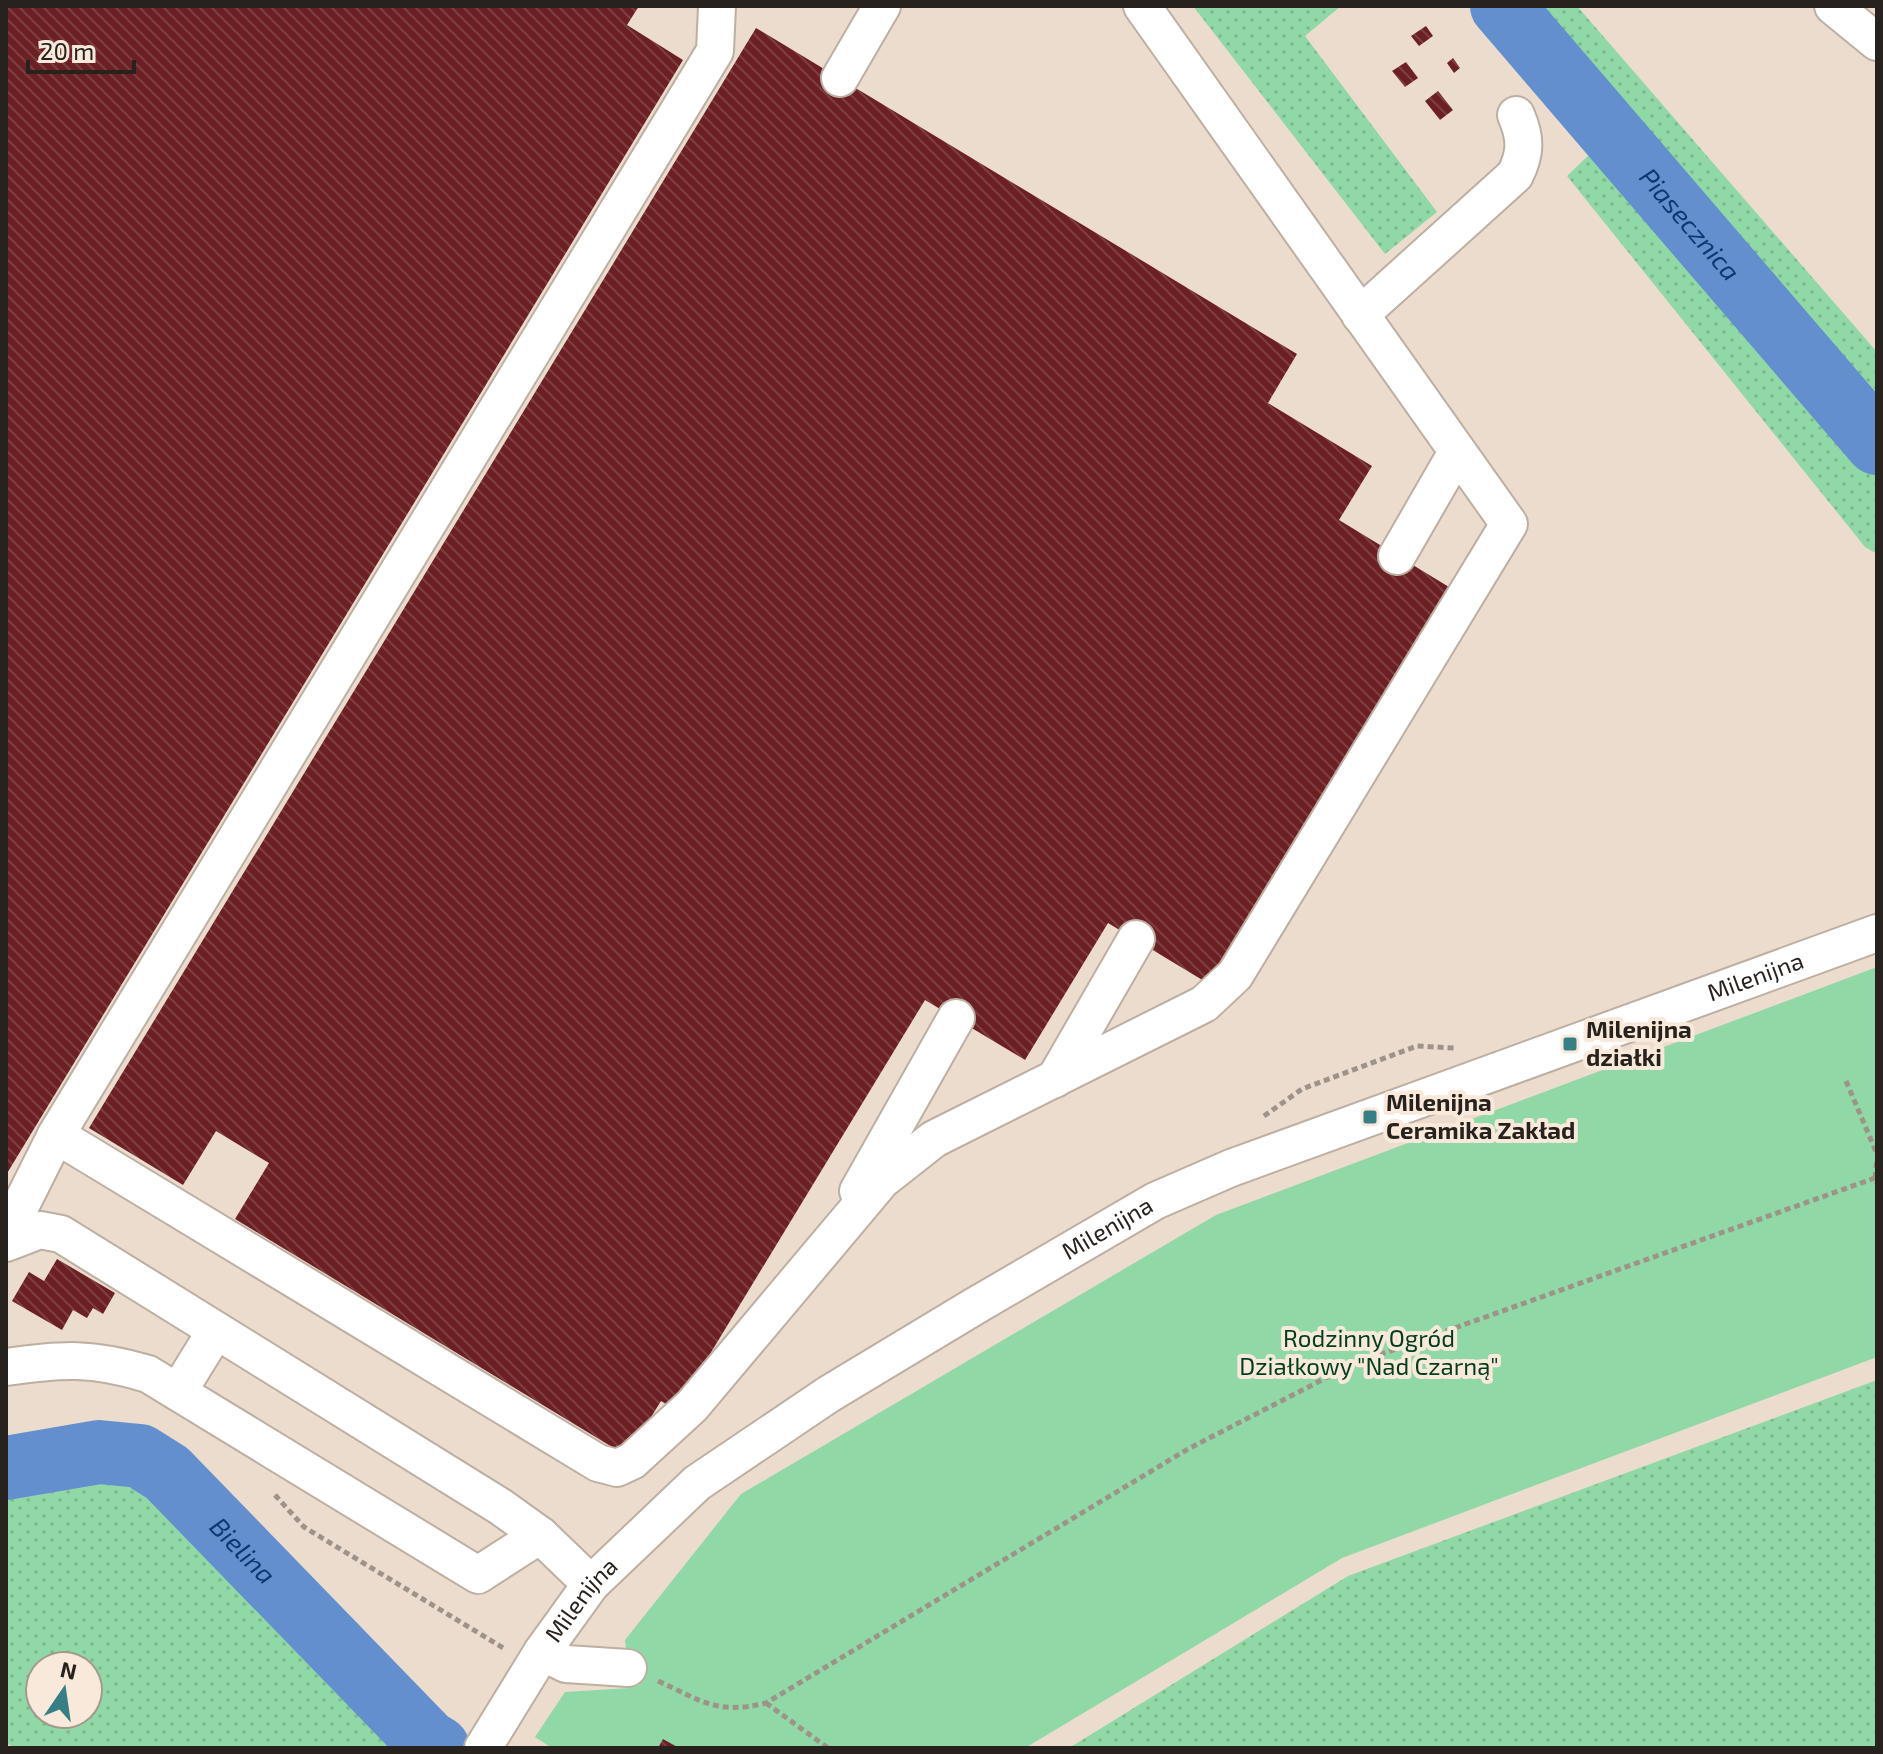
<svg xmlns="http://www.w3.org/2000/svg" width="1883" height="1754" font-family="'Exo 2',sans-serif">
<defs>
<pattern id="grass-dots" width="8" height="8" patternUnits="userSpaceOnUse" patternTransform="scale(2)"><rect width="8" height="8" fill="#90d8a6"/><path d="M2 2h.1M6 6h.1" fill="none" stroke="#7cb98e" stroke-width="1.8" stroke-linecap="round"/></pattern>
<pattern id="building-back-hatch" width="6" height="6" patternUnits="userSpaceOnUse" patternTransform="scale(2)"><rect width="6" height="6" fill="#6c2024"/><path d="M-1 5l2 2M0 0l6 6M5-1l2 2" fill="none" stroke="#7c3f42"/></pattern>
</defs>
<rect width="100%" height="100%" fill="#ebdccd"/>
<g fill="url(#grass-dots)" fill-rule="evenodd">
<path d="M1193 6H1341L1305 36 1437 212 1385 254Z"/>
<path d="M1468 6H1577L1877 352V554L1865 547 1567 176 1591 153Z"/>
<path d="M1877 1380V1748H1069L1348 1576Z"/>
<path d="M98 1465 136 1470 157 1485 409 1748H15L6 1743V1482ZM40 1666H88V1714H40Z"/>
</g>
<path fill="#90d8a6" d="M1877 967V1357L1342 1558 1025 1748H552L535 1737 565 1692 630 1688 625 1640 741 1494 1216 1215Z"/>
<g fill="none" stroke-linecap="round" stroke-linejoin="round">
<g stroke="#648fcf" stroke-width="64">
<path id="s1" d="M1502 6 1877 443"/>
<path id="s2" d="M6 1468 99 1452 140 1456 167 1473 428 1742 438 1748"/>
</g>
</g>
<g fill="url(#building-back-hatch)">
<path d="M6 6H639L627 25 683 60 6 1175Z"/>
<path d="M1426 26 1433 36 1419 46 1411 36Z"/>
<path d="M756 28 1297 354 1268 403 1372 466 1339 520 1449 587 1209 984 1108 923 1025 1060 925 1000 676 1410 661 1401 627 1456 235 1219 269 1163 216 1131 183 1185 89 1128Z"/>
<path d="M1453 58 1460 68 1454 73 1447 63Z"/>
<path d="M1406 62 1418 78 1405 87 1392 71Z"/>
<path d="M1438 91 1453 110 1440 120 1425 101Z"/>
<path d="M57 1259 115 1293 103 1314 93 1308 87 1318 73 1310 62 1330 12 1301 29 1272 44 1281Z"/>
<path d="M663 1739 679 1748H658Z"/>
</g>
<g fill="none" stroke-linecap="round" stroke-linejoin="round">
<defs>
<g id="minor">
<path d="M717 6 715 51 56 1135 598 1463 617 1468 632 1461 692 1406 882 1180 934 1139 1204 1004 1235 975 1509 524 1142 6"/>
<path d="M1833 6 1877 42"/>
<path d="M840 78 882 6"/>
<path d="M1360 315 1515 175C1526 153 1526 138 1516 115"/>
<path d="M1397 556 1457 452"/>
<path d="M1055 1079 1136 939"/>
<path d="M858 1191 956 1018"/>
<path d="M6 1235 56 1135"/>
<path d="M6 1243 40 1230 61 1234 501 1507 540 1535 591 1584"/>
<path d="M6 1367C63 1359 92 1357 148 1374L478 1575 540 1535"/>
<path d="M178 1392 215 1332"/>
<path d="M542 1652 566 1664 628 1668"/>
<path id="s3" d="M483 1748 542 1652 591 1584 697 1483 829 1394 975 1306 1155 1201 1231 1168 1877 933"/>
</g>
</defs>
<use href="#minor" stroke="#bdafa1" stroke-width="40"/>
<g stroke="#9e9388" stroke-width="5" stroke-dasharray="6 4" stroke-linecap="butt">
<path d="M1846 1081 1877 1154"/>
<path d="M1264 1116 1302 1089 1417 1046 1454 1048"/>
<path d="M1875 1178 1877 1159"/>
<path d="M275 1495 304 1527 505 1649"/>
<path d="M658 1681C702 1701 717 1715 766 1703L1188 1449 1351 1365 1875 1178 1877 1183"/>
<path d="M766 1703 828 1748"/>
</g>
<use href="#minor" stroke="#fff" stroke-width="36"/>
</g>
<g fill="#377f85" stroke="#f8e9da" stroke-width="3">
<rect x="1562" y="1036" width="16" height="16" rx="4"/>
<rect x="1362" y="1109" width="16" height="16" rx="4"/>
</g>
<g text-anchor="middle" stroke-width="8" stroke-linejoin="round" paint-order="stroke">
<g font-size="24" fill="#27221d" stroke="#f8e9da">
<text dy="8" stroke="none"><textPath href="#s3" startOffset="1522">Milenijna</textPath></text>
<text dy="8" stroke="none"><textPath href="#s3" startOffset="826">Milenijna</textPath></text>
<text dy="8" stroke="none"><textPath href="#s3" startOffset="178">Milenijna</textPath></text>
</g>
<g font-size="24" font-weight="bold" fill="#27221d" stroke="#f8e9da" text-anchor="start">
<text x="1586" y="1038">Milenijna<tspan x="1586" dy="28">działki</tspan></text>
<text x="1386" y="1111">Milenijna<tspan x="1386" dy="28">Ceramika Zakład</tspan></text>
</g>
<g font-size="24" fill="#003d1d" stroke="#f8e9da">
<text x="1369" y="1347">Rodzinny Ogród<tspan x="1369" dy="28">Działkowy "Nad Czarną"</tspan></text>
</g>
<g font-size="26" font-style="italic" fill="#0e3872" stroke="#f8e9da">
<text dy="9" stroke="none"><textPath href="#s1" startOffset="288">Piasecznica</textPath></text>
<text dy="9" stroke="none"><textPath href="#s2" startOffset="276">Bielina</textPath></text>
</g>
</g>
<rect width="1883" height="1754" fill="none" stroke="#27221d" stroke-width="16"/>
<g transform="translate(64 1690) rotate(13)"><circle r="38" fill="#f8e9da" stroke="#a4998e" stroke-width="2"/>
<path d="M0-6L14 30L0 20L-14 30Z" fill="#377f85"/>
<text y="-12" font-size="22" font-weight="bold" text-anchor="middle" fill="#27221d">N</text>
</g>
<path d="M28 60v12h106v-12" fill="none" stroke="#27221d" stroke-width="4"/>
<text x="40" y="60" font-size="24" fill="#27221d" stroke="#f8e9da" stroke-width="6" paint-order="stroke">20 m</text>
</svg>
